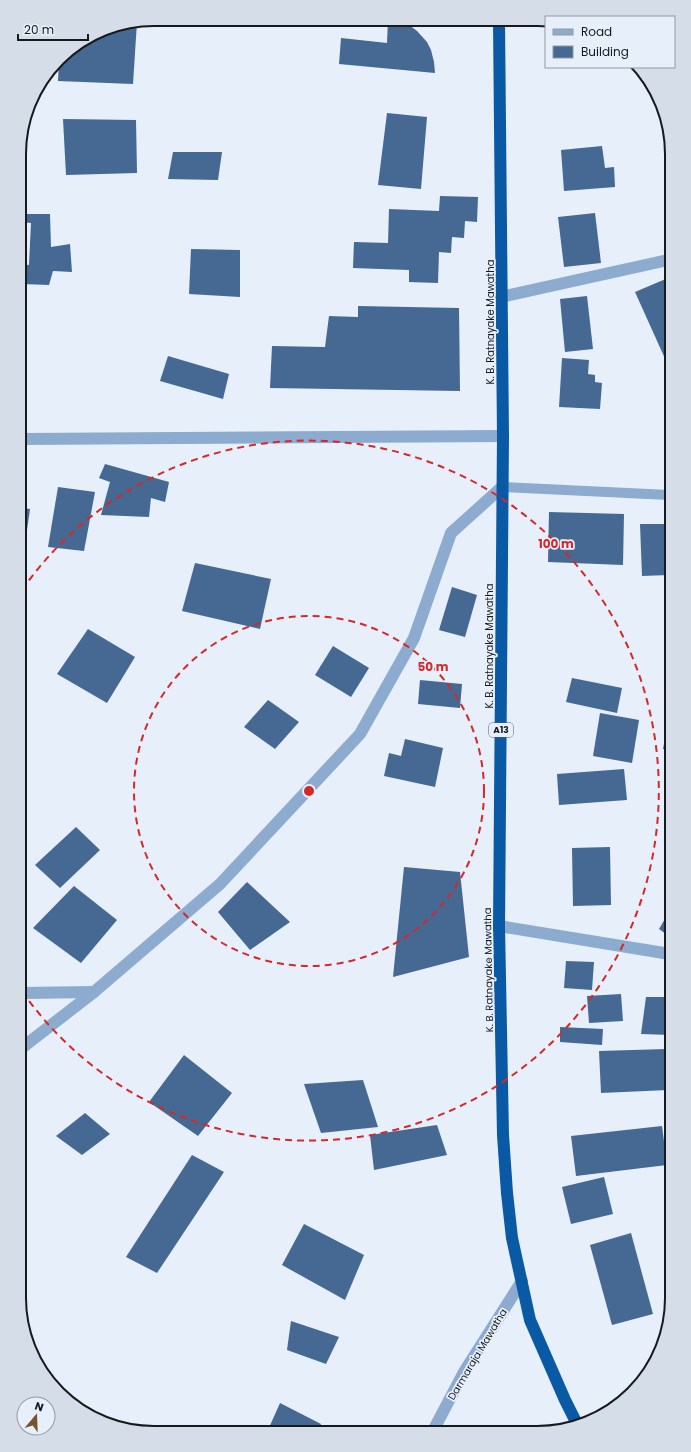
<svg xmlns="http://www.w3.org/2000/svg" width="691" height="1452" font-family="Poppins,sans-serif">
<rect width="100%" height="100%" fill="#e6effa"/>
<g fill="#456993">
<path d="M388 20 404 21 417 31 427 42 431 50 434 62 435 73 339 64 341 38 387 43Z"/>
<path d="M137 22 133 84 58 81 59 60 65 53 102 29Z"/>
<path d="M387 113 427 117 421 189 378 185Z"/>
<path d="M63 119 136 120 137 173 66 175Z"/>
<path d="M602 146 605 168 614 167 615 187 564 191 561 150Z"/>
<path d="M173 152H222L218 180 168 179Z"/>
<path d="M440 196 478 197 477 222 465 221 464 238 452 237 451 253 439 252 438 283 409 282V270L353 268 354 242 388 243 389 209 439 211Z"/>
<path d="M595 213 601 263 564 267 558 217Z"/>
<path d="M22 214H50L51 247 70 244 72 272 53 271 49 285 22 284V264L29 265 31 223 21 222Z"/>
<path d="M191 249 240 250V297L189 294Z"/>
<path d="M668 278V362L667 363 635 292Z"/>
<path d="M587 296 593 349 565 352 560 299Z"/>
<path d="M358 306 459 308 460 391 270 388 272 346 325 347 329 316 358 317Z"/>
<path d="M168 356 229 374 223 399 160 381Z"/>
<path d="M562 358 589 360 588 374 595 375V382L602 383 600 409 559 407Z"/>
<path d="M105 464 169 482 165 502 151 498 149 517 101 515 110 482 99 478Z"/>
<path d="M58 487 95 492 84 551 48 547Z"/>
<path d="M21 508 30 509 22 565H21Z"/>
<path d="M549 512 624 514 623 565 548 562Z"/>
<path d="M640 524H664V539H669V575L642 576Z"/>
<path d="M195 563 271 579 260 629 182 611Z"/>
<path d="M452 587 477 595 465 637 439 630Z"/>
<path d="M88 629 135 657 107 703 57 674Z"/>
<path d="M333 646 369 668 351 697 315 675Z"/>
<path d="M572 678 622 688 617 713 566 702Z"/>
<path d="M420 680 462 684 460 708 418 704Z"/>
<path d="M268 700 299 722 275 749 244 727Z"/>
<path d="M600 713 639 720 632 763 593 756Z"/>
<path d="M669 716 670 717V750L663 749Z"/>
<path d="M405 739 443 748 435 787 384 776 389 753 401 756Z"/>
<path d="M624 769 627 800 559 805 557 774Z"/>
<path d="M76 827 100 850 60 888 35 865Z"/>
<path d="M610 847 611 905 573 906 572 848Z"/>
<path d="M404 867 460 872 469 957 393 977Z"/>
<path d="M247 882 290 922 250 950 218 912Z"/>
<path d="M74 886 117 920 81 963 33 928Z"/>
<path d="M669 912 670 913V937L659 929Z"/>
<path d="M566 961 594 962 592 990 564 988Z"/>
<path d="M621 994 623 1021 589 1023 587 996Z"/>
<path d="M646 997H671V1035L641 1034Z"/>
<path d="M560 1027 603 1029 602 1045 560 1042Z"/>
<path d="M666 1049 668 1090 601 1093 599 1051Z"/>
<path d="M184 1055 232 1093 198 1136 149 1102Z"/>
<path d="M363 1080 378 1127 321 1133 304 1084Z"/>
<path d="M85 1113 110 1134 82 1155 56 1136Z"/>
<path d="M437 1125 447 1155 374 1170 370 1135Z"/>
<path d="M662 1126 667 1165 576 1176 571 1136Z"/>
<path d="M192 1155 224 1172 157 1273 126 1257Z"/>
<path d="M604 1177 613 1214 571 1224 562 1187Z"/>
<path d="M304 1224 364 1255 345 1300 282 1265Z"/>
<path d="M631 1233 653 1314 612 1325 590 1245Z"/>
<path d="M291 1321 339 1337 326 1364 287 1350Z"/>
<path d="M280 1403 321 1424 319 1430H268Z"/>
</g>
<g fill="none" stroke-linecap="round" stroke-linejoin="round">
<path stroke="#8cabcf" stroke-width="10" d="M502 487 669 495"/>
<g stroke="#8cabcf" stroke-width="12">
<path d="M501 297 668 260"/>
<path d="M21 439 503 436"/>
<path d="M499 926 670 954"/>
<path d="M23 993 94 992"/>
<path d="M23 1047 94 992 220 884 360 734 414 638 451 533 502 487"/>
<path d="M434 1429 464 1372 522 1281"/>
</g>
<path stroke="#0959a5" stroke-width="12" d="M499 21 503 436 499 926 503 1135 507 1193 512 1238 530 1320 565 1400 578 1426"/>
</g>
<g fill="none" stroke="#d62828" stroke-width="2" stroke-dasharray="7 5">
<circle cx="309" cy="791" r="175"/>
<path d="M22 590A350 350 0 1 1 24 994"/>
</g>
<g text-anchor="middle" stroke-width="3.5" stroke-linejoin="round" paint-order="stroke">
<rect fill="#e6effa" stroke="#545a5f" stroke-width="1" x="489" y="723" width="24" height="14" rx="3"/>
<g font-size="9" font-weight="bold" fill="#161a1d">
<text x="501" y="733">A13</text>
</g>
<g font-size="10" fill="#161a1d" stroke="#e6effa">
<text transform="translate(490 322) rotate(-90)" y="4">K. B. Ratnayake Mawatha</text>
<text transform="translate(489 646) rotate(-90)" y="4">K. B. Ratnayake Mawatha</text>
<text transform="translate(488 970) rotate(-91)" y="4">K. B. Ratnayake Mawatha</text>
<text transform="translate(477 1354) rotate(-59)" y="4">Darmaraja Mawatha</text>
</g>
</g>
<path d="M0 0H691V1452H0ZM154 26H537A128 128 0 0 1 665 154V1298A128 128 0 0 1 537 1426H154A128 128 0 0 1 26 1298V154A128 128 0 0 1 154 26Z" fill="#d5dee8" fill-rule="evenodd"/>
<path fill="none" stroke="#161a1d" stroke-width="2" d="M154 26H537A128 128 0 0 1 665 154V1298A128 128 0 0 1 537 1426H154A128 128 0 0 1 26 1298V154A128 128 0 0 1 154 26Z"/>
<circle cx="309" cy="791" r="6" fill="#d62828" stroke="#e6effa" stroke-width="2"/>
<g font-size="12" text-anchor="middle" font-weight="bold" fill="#d62828" stroke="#e6effa" stroke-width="3.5" stroke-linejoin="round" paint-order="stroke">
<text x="556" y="548">100 m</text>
<text x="433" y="671">50 m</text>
</g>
<rect x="545" y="16" width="130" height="52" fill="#e6effa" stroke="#939aa2"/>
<rect x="553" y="29" width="20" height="6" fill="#8cabcf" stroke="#939aa2"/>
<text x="581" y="36" font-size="12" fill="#161a1d">Road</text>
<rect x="553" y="46" width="20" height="12" fill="#456993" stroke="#939aa2"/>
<text x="581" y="56" font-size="12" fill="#161a1d">Building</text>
<g transform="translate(36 1416) rotate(19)"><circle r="19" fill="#e6effa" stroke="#939aa2"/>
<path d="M0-3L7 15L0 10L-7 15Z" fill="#75562b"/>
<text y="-6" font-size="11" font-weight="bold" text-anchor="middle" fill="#161a1d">N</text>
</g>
<path d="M18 34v6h70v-6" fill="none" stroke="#161a1d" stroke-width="2"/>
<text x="24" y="34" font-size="12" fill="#161a1d" stroke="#e6effa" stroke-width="3" paint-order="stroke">20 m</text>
</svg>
